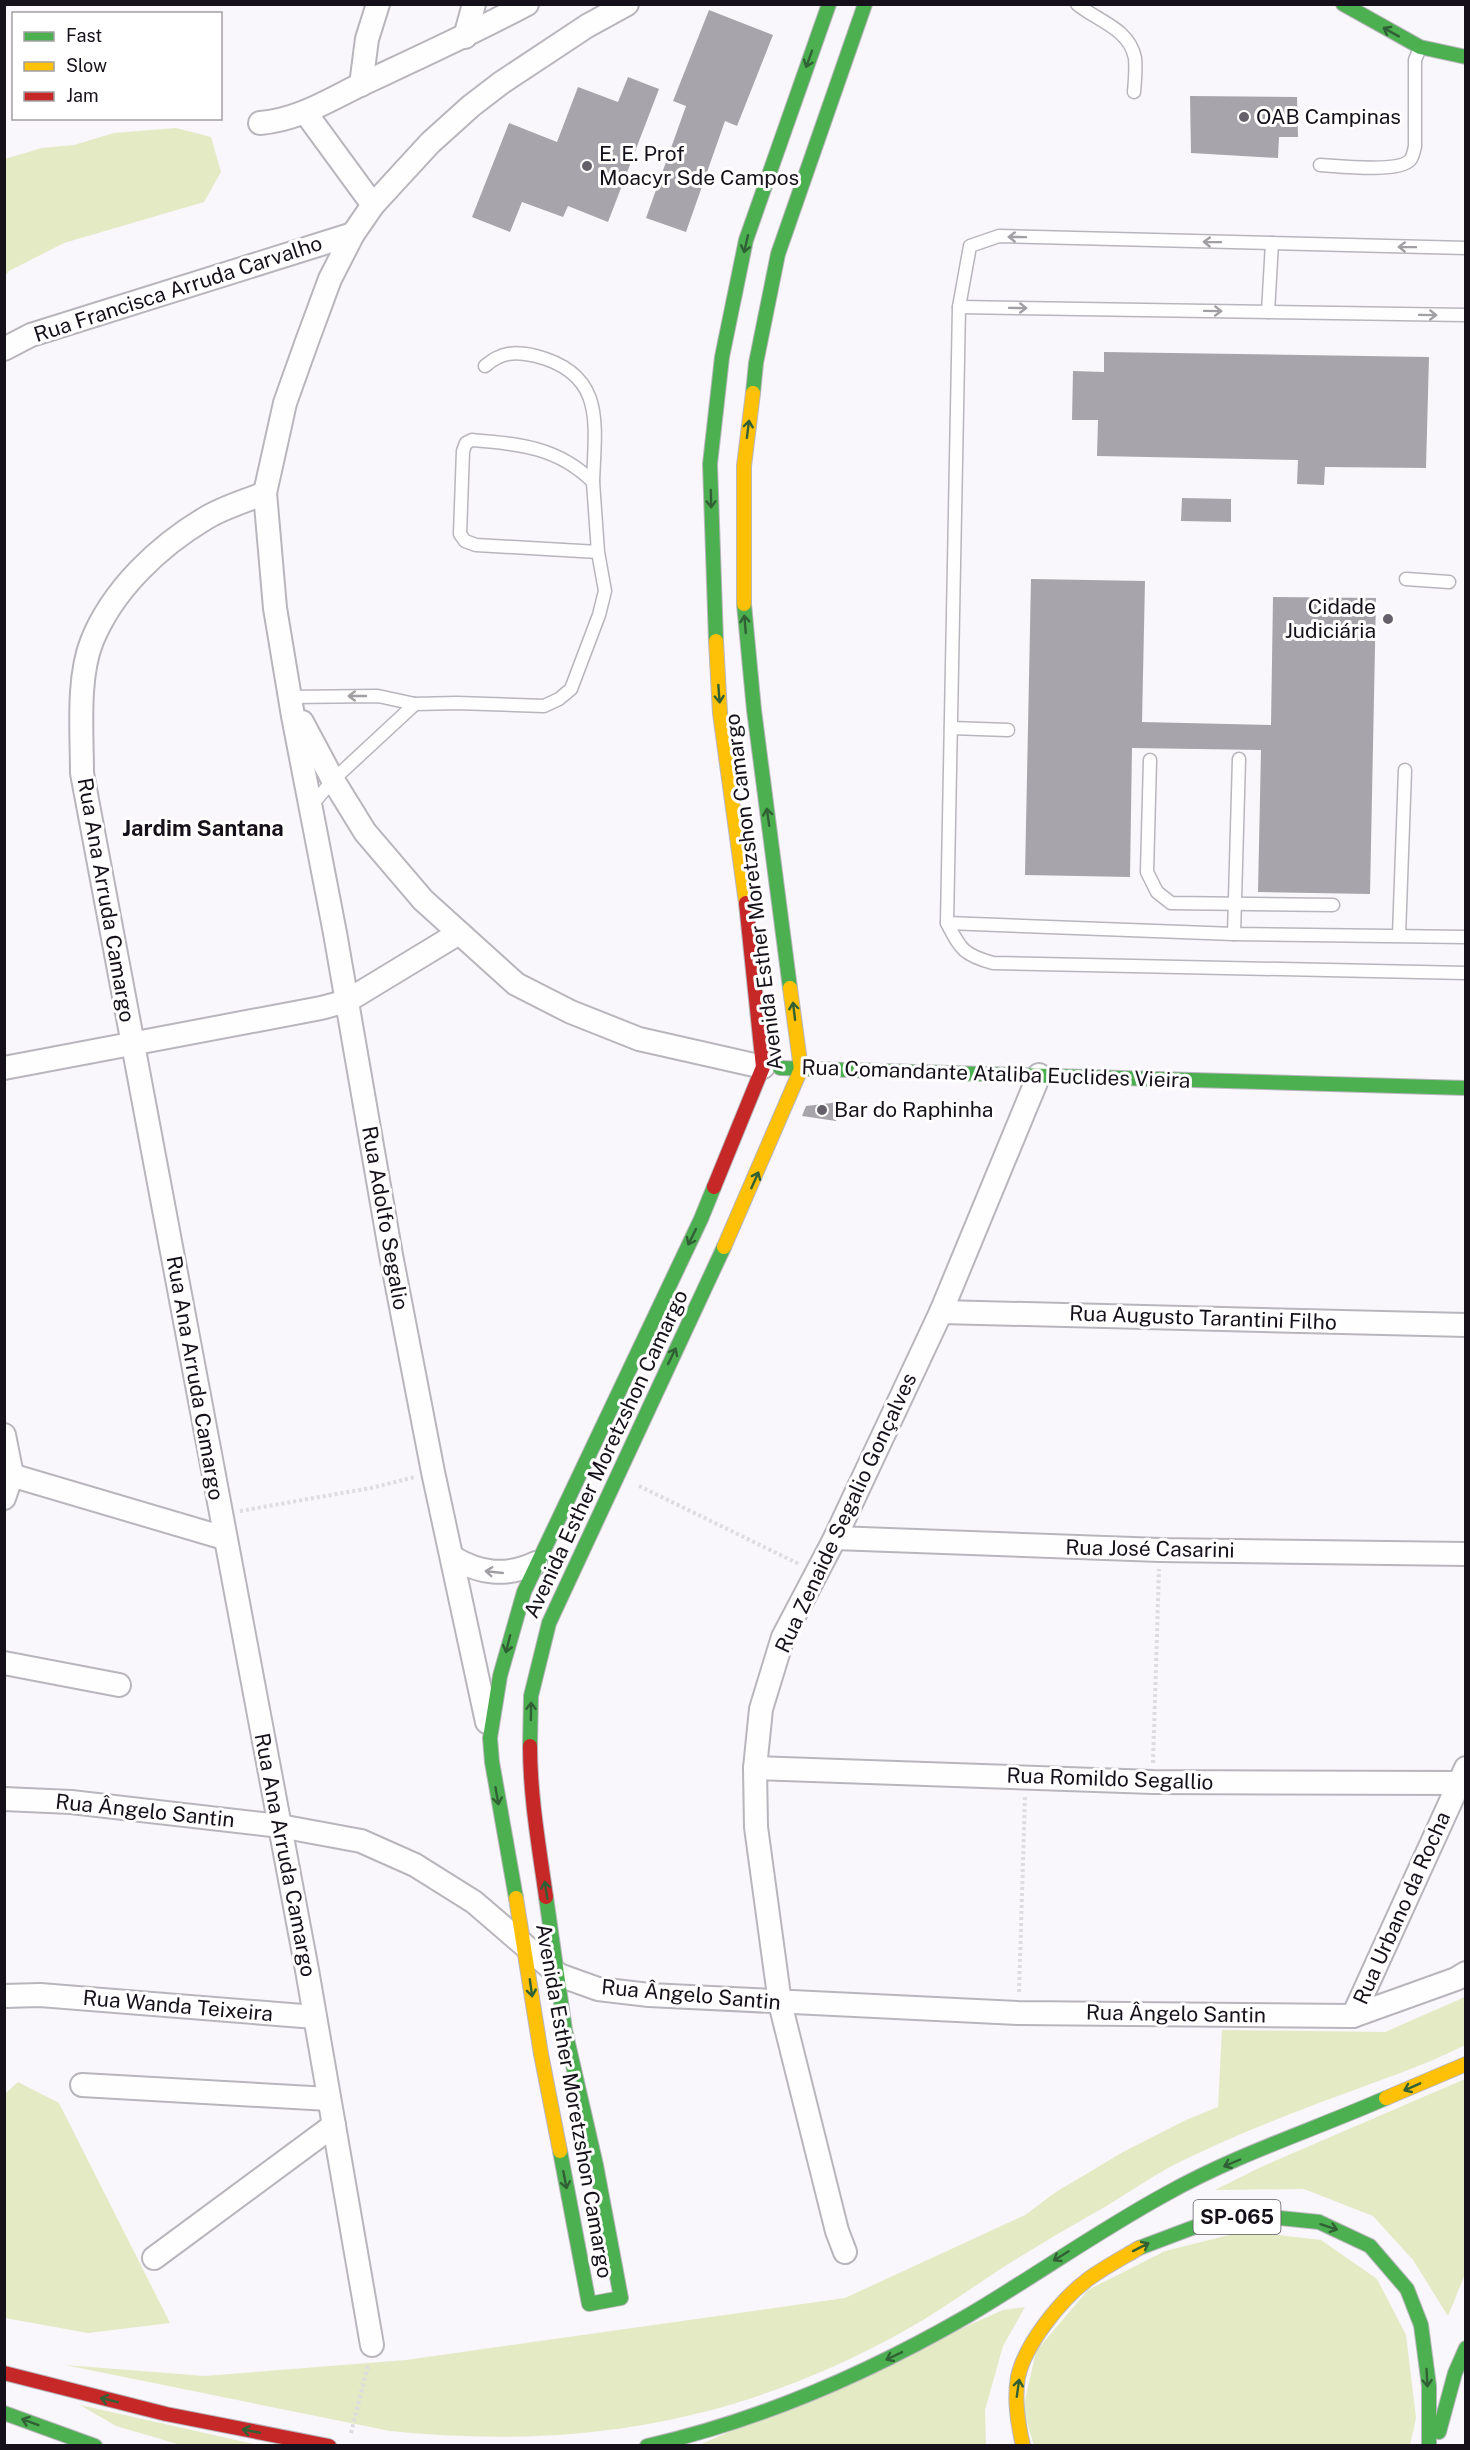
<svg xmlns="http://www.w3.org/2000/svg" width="1470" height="2450" font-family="'Public Sans',sans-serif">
<rect width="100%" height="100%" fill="#f9f6fc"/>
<g fill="#e4eac4">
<path d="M176 128 211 137 221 172 204 202 64 243 9 271 5 276V159L42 148 74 145 114 133Z"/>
<path d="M1465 1997V2045C1430 2063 1394 2075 1357 2089 1296 2111 1226 2138 1168 2168 1148 2179 1128 2193 1108 2205 1073 2225 1037 2246 1002 2268 970 2289 938 2312 904 2331 739 2423 577 2450 390 2431L65 2365 205 2376 406 2360 845 2298 1025 2215 1056 2192 1123 2152 1186 2120 1218 2107 1222 2030 1385 2032Z"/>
<path d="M1465 2079V2274L1448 2316 1413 2260 1373 2216 1304 2189 1215 2190 1261 2167Z"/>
<path d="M18 2082 59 2103 170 2323 88 2333 5 2318V2094Z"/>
<path d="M1245 2231 1321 2240 1377 2279 1406 2335 1416 2418 1410 2445 1034 2446 1023 2409 1036 2351 1088 2290 1165 2251Z"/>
<path d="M1025 2307 1003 2346 985 2410 986 2445 697 2446 1003 2310Z"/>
<path d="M80 2405 258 2445H181L116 2426Z"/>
</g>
<g fill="#a8a4ab">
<path d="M709 10 773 35 737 126 725 121 686 232 646 218 686 106 673 101Z"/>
<path d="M628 77 659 89 608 222 568 206 563 217 522 202 510 232 472 217 509 123 557 142 578 87 618 102Z"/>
<path d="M1190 96 1297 97 1298 137H1279L1278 158 1191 153Z"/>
<path d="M1104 352 1429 357 1426 468 1325 467 1324 485 1297 484 1298 460 1097 456 1098 420H1072L1073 371 1104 372Z"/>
<path d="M1182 498 1231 499V522L1181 521Z"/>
<path d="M1031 579 1145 581 1142 722 1271 725 1273 597 1376 598 1370 894 1258 892 1261 750 1132 748 1130 877 1025 875Z"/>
<path d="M840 1102 836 1121 802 1116 806 1106Z"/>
</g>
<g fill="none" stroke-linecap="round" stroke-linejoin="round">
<defs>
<g id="lane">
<path d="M1077 4C1097 21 1129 28 1135 58 1136 68 1135 81 1134 92"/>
<path d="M1320 165C1338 166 1399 173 1410 160 1413 157 1414 151 1415 146V60L1420 48"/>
<path d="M1466 248 999 236 970 246 959 307 947 923C961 950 964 955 993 963L1466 973"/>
<path d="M959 307 1466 315"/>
<path d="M1268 312 1272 243"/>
<path d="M485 366C501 352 515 351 536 356 606 374 595 424 593 482"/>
<path d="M1406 579 1449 582"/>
<path d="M290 697 378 696 415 704 457 703 544 706 559 699 571 689 599 615 605 591 598 552 593 482C558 447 519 444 472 440L466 443 463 451 460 534 465 541 476 545 598 552"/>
<path d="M951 728 1008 730"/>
<path d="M1150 760 1147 872 1157 892 1171 903 1333 905"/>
<path d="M311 806 333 780 415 704"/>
<path d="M947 923 1234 934 1466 937"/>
<path d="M1234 934 1239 759"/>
<path d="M1399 935 1405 770"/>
</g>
<g id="street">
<path d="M465 37 474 4"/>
<path d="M361 85 367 39 378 4"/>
<path d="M305 112 373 205"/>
<path d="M260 123C298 120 329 100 362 84 418 58 473 33 527 4"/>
<path d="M4 349 31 335 353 234"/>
<path d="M265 493C246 501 224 507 206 518 159 546 113 589 92 641 77 678 82 733 82 773L307 1970 372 2345"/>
<path d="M302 722 333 780 365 832 423 900 516 984 571 1012 639 1039 763 1067"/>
<path d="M4 1068 321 1008 347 1001 459 933"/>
<path d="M941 1312 1466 1325"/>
<path d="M4 1435 12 1475 4 1498"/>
<path d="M4 1473 224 1538"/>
<path d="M835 1538 1160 1550 1466 1554"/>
<path d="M452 1557C480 1574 506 1577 536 1563"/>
<path d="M4 1663 119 1685"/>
<path d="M487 1722 433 1472 391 1255 335 933 293 716 275 608 265 493 285 403 306 344 330 279 353 234 373 205 430 143 471 106 501 83 587 26 627 4"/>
<path d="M755 1768 1153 1782 1458 1783 1466 1786"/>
<path d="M4 1799 71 1802 280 1826 361 1841 415 1865 474 1902 559 1975 598 1989 649 1995 1018 2013 1353 2016 1456 1979 1466 1973"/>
<path d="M4 1996 40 1995 315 2017"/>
<path d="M1353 2016 1466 1768"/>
<path d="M82 2085 329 2099"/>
<path d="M845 2252 837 2231 780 2003 756 1827 755 1768 761 1709 783 1637 835 1538 941 1312 1039 1075"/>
<path d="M154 2258 334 2125"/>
</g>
<g id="fast">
<path d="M1343 4 1420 47 1466 57"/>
<path d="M753 393 756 363 778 254 865 4"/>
<path d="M744 604 754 710 790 988"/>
<path d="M716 641 710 464 722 357 746 240 829 4"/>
<path d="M780 1068 1466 1088"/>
<path d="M530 1746 531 1696 549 1623 724 1247"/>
<path d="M546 1897 565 2030 596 2165 621 2298 589 2304 560 2151"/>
<path d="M516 1898 492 1762 490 1738 500 1676 524 1592 701 1219 714 1187"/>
<path d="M1139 2248 1200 2225 1261 2216 1319 2222 1370 2246 1407 2289 1421 2325 1429 2386V2446"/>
<path d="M4 2413 95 2446"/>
<path d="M1439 2432 1455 2373 1466 2348"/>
<path d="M647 2446C762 2420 867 2374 969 2315 1035 2276 1098 2231 1166 2194 1235 2155 1313 2130 1386 2098"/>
</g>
<g id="slow">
<path d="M744 604V466L753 393"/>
<path d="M716 641 720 713 746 903"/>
<path d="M724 1247 801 1069 790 988"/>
<path d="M516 1898 541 2054 560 2151"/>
<path d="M1386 2098 1466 2064"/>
<path d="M1023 2446C1018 2423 1014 2400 1018 2377 1025 2344 1061 2300 1087 2280 1103 2268 1122 2258 1139 2248"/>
</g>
<g id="jam">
<path d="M714 1187 763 1067 746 903"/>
<path d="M530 1746C530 1796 539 1847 546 1897"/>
<path d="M4 2373 166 2414 329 2446"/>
</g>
</defs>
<use href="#lane" stroke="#b9b5bd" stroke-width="15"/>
<use href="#street" stroke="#b9b5bd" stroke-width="26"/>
<use href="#fast" stroke="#b9b5bd" stroke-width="16"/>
<use href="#slow" stroke="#b9b5bd" stroke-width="16"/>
<use href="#jam" stroke="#b9b5bd" stroke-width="16"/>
<g stroke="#dedcdf" stroke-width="4" stroke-dasharray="3 3" stroke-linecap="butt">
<path d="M639 1486 799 1564"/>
<path d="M240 1511 371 1488 415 1477"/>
<path d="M1153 1763 1159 1569"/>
<path d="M1019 1992 1025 1796"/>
<path d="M351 2433 368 2365"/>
</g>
<use href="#lane" stroke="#fefeff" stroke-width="12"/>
<use href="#street" stroke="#fefeff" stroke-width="22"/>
<use href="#fast" stroke="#4caf50" stroke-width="14"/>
<use href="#slow" stroke="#ffc107" stroke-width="14"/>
<use href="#jam" stroke="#c62828" stroke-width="14"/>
</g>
<defs><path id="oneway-shaft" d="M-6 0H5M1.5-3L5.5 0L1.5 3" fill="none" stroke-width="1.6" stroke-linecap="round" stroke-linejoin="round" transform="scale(1.5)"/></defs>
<g stroke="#316035">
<use href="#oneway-shaft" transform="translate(1391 32) rotate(-151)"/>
<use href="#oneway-shaft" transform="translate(809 59) rotate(110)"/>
<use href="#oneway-shaft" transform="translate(746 244) rotate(103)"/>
<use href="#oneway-shaft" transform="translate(748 429) rotate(-83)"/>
<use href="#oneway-shaft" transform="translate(711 499) rotate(89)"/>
<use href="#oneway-shaft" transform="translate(745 624) rotate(-95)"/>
<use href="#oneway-shaft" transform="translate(719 694) rotate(86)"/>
<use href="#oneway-shaft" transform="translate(768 817) rotate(-98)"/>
<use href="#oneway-shaft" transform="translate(794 1011) rotate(-97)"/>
<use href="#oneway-shaft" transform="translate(755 1180) rotate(-66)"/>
<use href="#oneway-shaft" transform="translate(692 1237) rotate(116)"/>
<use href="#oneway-shaft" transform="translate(672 1356) rotate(-64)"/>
<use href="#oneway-shaft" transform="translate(508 1644) rotate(104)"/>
<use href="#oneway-shaft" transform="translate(531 1711) rotate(-89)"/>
<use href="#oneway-shaft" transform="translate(497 1796) rotate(80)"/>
<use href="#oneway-shaft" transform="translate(546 1890) rotate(-99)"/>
<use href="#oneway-shaft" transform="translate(531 1988) rotate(82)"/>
<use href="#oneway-shaft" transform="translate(1412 2087) rotate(156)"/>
<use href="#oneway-shaft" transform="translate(1232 2163) rotate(157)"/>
<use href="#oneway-shaft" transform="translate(565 2180) rotate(79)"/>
<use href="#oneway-shaft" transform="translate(1329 2227) rotate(18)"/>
<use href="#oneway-shaft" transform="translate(1141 2247) rotate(-27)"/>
<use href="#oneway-shaft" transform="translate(1061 2256) rotate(148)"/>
<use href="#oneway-shaft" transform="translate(894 2356) rotate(154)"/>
<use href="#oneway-shaft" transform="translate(1427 2378) rotate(87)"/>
<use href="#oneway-shaft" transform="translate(1018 2388) rotate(-82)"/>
<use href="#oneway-shaft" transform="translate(109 2400) rotate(-166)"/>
<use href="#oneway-shaft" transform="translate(30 2422) rotate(-160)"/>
<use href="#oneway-shaft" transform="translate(251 2431) rotate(-169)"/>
</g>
<g stroke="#a19fa3">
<use href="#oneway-shaft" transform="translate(1017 237) rotate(-179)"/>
<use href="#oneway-shaft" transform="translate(1212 242) rotate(-179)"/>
<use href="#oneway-shaft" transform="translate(1407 247) rotate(-179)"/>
<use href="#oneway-shaft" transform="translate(1018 308) rotate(1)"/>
<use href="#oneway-shaft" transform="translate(1213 311) rotate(1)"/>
<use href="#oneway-shaft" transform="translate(1428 315) rotate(1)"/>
<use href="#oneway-shaft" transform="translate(357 696) rotate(180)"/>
<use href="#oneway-shaft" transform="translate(494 1572) rotate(-174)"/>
</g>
<g fill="#656069" stroke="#fff" stroke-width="2">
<circle cx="1244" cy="117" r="6"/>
<circle cx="587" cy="166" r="6"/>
<circle cx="1388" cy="619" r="6"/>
<circle cx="822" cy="1110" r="6"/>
</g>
<g text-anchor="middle" stroke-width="6" stroke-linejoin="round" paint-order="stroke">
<rect fill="#fff" stroke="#5c585f" stroke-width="1.5" x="1193.5" y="2200" width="87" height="34" rx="4.5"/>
<g font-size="20" font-weight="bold" fill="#16101a">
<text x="1237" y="2224">SP-065</text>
</g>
<g font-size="21" fill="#16101a" stroke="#fff" text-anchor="start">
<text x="1256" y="124">OAB Campinas</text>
<text x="599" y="161">E. E. Prof<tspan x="599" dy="24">Moacyr Sde Campos</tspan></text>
<text x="1376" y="614" text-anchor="end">Cidade<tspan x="1376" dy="24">Judiciária</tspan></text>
<text x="834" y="1117">Bar do Raphinha</text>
</g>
<g font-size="21" fill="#16101a" stroke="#fff">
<text transform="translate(178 289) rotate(-18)" y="7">Rua Francisca Arruda Carvalho</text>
<text transform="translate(754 892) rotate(-97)" y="7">Avenida Esther Moretzshon Camargo</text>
<text transform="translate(106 900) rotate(80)" y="7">Rua Ana Arruda Camargo</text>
<text transform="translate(996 1074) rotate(2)" y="7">Rua Comandante Ataliba Euclides Vieira</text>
<text transform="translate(385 1218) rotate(80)" y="7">Rua Adolfo Segalio</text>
<text transform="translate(1203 1318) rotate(2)" y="7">Rua Augusto Tarantini Filho</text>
<text transform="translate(195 1378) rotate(80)" y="7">Rua Ana Arruda Camargo</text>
<text transform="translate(606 1454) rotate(-65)" y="7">Avenida Esther Moretzshon Camargo</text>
<text transform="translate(846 1513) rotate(-65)" y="7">Rua Zenaide Segalio Gonçalves</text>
<text transform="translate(1150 1549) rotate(1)" y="7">Rua José Casarini</text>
<text transform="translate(1110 1779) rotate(2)" y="7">Rua Romildo Segallio</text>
<text transform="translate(145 1811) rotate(6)" y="7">Rua Ângelo Santin</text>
<text transform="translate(285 1855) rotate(79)" y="7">Rua Ana Arruda Camargo</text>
<text transform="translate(1402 1908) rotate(-66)" y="7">Rua Urbano da Rocha</text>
<text transform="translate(691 1995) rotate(5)" y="7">Rua Ângelo Santin</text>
<text transform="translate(178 2006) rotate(5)" y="7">Rua Wanda Teixeira</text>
<text transform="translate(1176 2014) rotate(1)" y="7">Rua Ângelo Santin</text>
<text transform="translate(574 2101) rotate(80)" y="7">Avenida Esther Moretzshon Camargo</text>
</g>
<g font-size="22" font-weight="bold" fill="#16101a" stroke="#fff">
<text x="203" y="836">Jardim Santana</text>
</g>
</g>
<rect width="1470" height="2450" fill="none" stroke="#16101a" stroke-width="12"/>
<rect x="12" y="12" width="210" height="108" fill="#ffffff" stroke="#a29fa3" stroke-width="1.5"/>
<rect x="24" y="32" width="30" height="9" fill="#4caf50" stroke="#a29fa3" stroke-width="1.5"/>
<text x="66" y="42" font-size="18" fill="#16101a">Fast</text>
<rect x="24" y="62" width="30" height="9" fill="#ffc107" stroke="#a29fa3" stroke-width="1.5"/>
<text x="66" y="72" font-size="18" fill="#16101a">Slow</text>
<rect x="24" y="92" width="30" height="9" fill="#c62828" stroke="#a29fa3" stroke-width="1.5"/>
<text x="66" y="102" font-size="18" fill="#16101a">Jam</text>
</svg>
